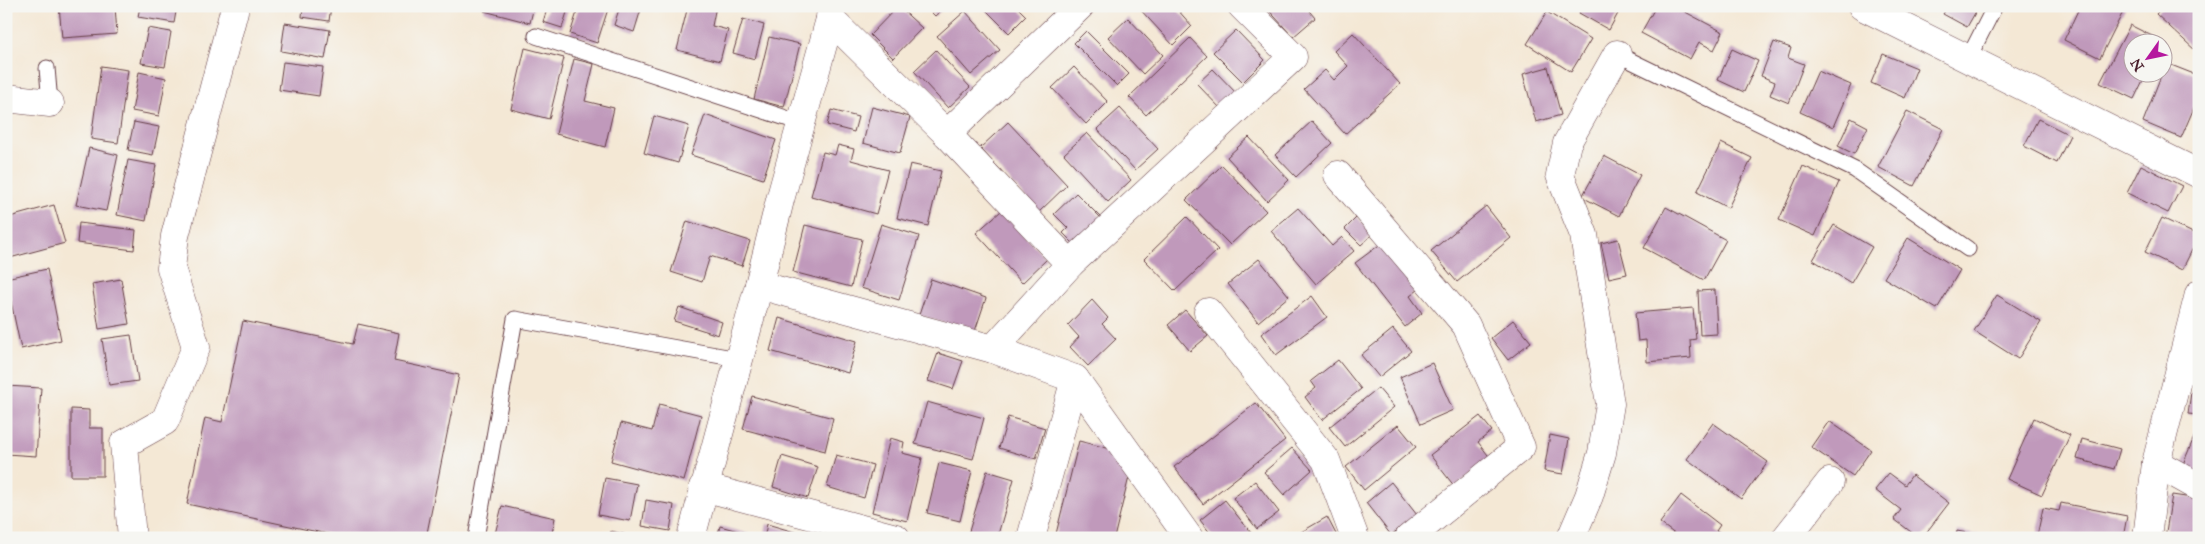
<svg xmlns="http://www.w3.org/2000/svg" width="2205" height="544" font-family="'IM FELL Great Primer',serif">
<rect width="100%" height="100%" fill="#f6f6f2"/>
<filter id="ink" filterUnits="userSpaceOnUse"><feTurbulence type="fractalNoise" baseFrequency=".02" numOctaves="2"/><feDisplacementMap in="SourceGraphic" scale="10" xChannelSelector="R" yChannelSelector="G"/><feConvolveMatrix kernelMatrix="1 2 1 2 8 2 1 2 1" color-interpolation-filters="sRGB"/></filter>
<filter id="wash" filterUnits="userSpaceOnUse"><feTurbulence type="fractalNoise" baseFrequency=".0096" numOctaves="4" result="noise"/><feDisplacementMap in="SourceGraphic" scale="20" xChannelSelector="R" yChannelSelector="G"/><feGaussianBlur stdDeviation="1.12" result="paint"/><feColorMatrix in="noise" values="0 0 0 0 0 0 0 0 0 0 0 0 0 0 0 0 0 1.4 0 .05"/><feComposite in="paint" operator="in"/></filter>
<g filter="url(#wash)">
<rect width="100%" height="100%" fill="#f4e8d5"/>
<g id="blocks">
<g fill="#c099bb">
<path d="M59 6H115L117 34 62 38Z"/>
<path d="M140 6H177L174 23 138 17Z"/>
<path d="M303 6H331L329 21 302 17Z"/>
<path d="M485 6H534L530 23 484 11Z"/>
<path d="M548 6H569L562 28 543 22Z"/>
<path d="M579 6H609L597 43 570 34Z"/>
<path d="M620 6H642L634 32 614 25Z"/>
<path d="M688 6H716L712 26 728 30 720 61 677 50Z"/>
<path d="M898 6 922 28 893 58 870 35Z"/>
<path d="M925 6H946L935 16Z"/>
<path d="M982 6H1016L1026 16 1009 33Z"/>
<path d="M1137 6H1177L1176 8 1192 26 1173 45Z"/>
<path d="M1265 6H1305L1315 18 1293 37Z"/>
<path d="M1583 6H1622L1609 30 1579 13Z"/>
<path d="M1656 6H1674L1723 32 1714 50 1699 42 1690 59 1641 33Z"/>
<path d="M1948 6H1979L1967 27 1943 14Z"/>
<path d="M2080 6H2121L2125 8 2100 58 2064 40Z"/>
<path d="M2163 6H2199V50L2197 52 2156 14Z"/>
<path d="M965 11 1000 50 971 75 937 36Z"/>
<path d="M1547 12 1591 39 1571 72 1527 44Z"/>
<path d="M1128 18 1163 55 1143 74 1108 37Z"/>
<path d="M743 19 764 25 755 59 733 53Z"/>
<path d="M285 23 330 30 325 59 281 51Z"/>
<path d="M2130 25 2164 42H2132V72H2147L2134 99 2100 83Z"/>
<path d="M148 28 171 32 165 67 141 63Z"/>
<path d="M1236 30 1265 60 1243 82 1213 52Z"/>
<path d="M1086 31 1129 74 1117 86 1074 43Z"/>
<path d="M1353 33 1400 84 1345 134 1304 89 1325 70 1334 80 1348 66 1334 51Z"/>
<path d="M769 37 800 44 784 107 754 99Z"/>
<path d="M1190 38 1207 56 1146 115 1129 97Z"/>
<path d="M1774 42 1791 48 1788 58 1804 64 1789 103 1770 95 1775 82 1761 76Z"/>
<path d="M525 48 564 58 549 119 511 109Z"/>
<path d="M1732 49 1758 61 1744 92 1718 80Z"/>
<path d="M936 50 970 87 948 108 914 71Z"/>
<path d="M1883 54 1917 68 1905 98 1871 83Z"/>
<path d="M574 59 594 64 585 101 614 108 605 147 556 134Z"/>
<path d="M283 62 323 67 319 96 279 90Z"/>
<path d="M2166 63 2199 76V96L2181 138 2143 122Z"/>
<path d="M101 66 128 70 118 143 91 139Z"/>
<path d="M1074 67 1108 102 1086 124 1052 88Z"/>
<path d="M1548 67 1561 115 1536 122 1523 74Z"/>
<path d="M1213 69 1238 95 1222 110 1197 84Z"/>
<path d="M1818 71 1851 85 1833 127 1800 112Z"/>
<path d="M139 72 166 78 159 116 132 111Z"/>
<path d="M872 107 910 117 900 153 863 143Z"/>
<path d="M1120 108 1158 149 1135 170 1097 129Z"/>
<path d="M831 110 858 117 854 132 827 125Z"/>
<path d="M1907 111 1943 129 1914 186 1878 167Z"/>
<path d="M705 115 776 140 763 179 691 155Z"/>
<path d="M654 116 689 126 678 163 644 153Z"/>
<path d="M1851 118 1868 127 1854 154 1838 146Z"/>
<path d="M2038 119 2070 135 2057 163 2024 146Z"/>
<path d="M1312 121 1332 143 1296 177 1275 155Z"/>
<path d="M134 122 159 127 153 155 128 150Z"/>
<path d="M1008 122 1067 185 1039 212 980 148Z"/>
<path d="M1087 133 1131 180 1108 202 1064 154Z"/>
<path d="M1249 137 1289 180 1267 201 1227 157Z"/>
<path d="M1721 143 1752 158 1728 208 1697 192Z"/>
<path d="M838 145 854 149 851 160 888 170 876 214 811 196 823 152 835 155Z"/>
<path d="M89 148 118 155 106 211 76 205Z"/>
<path d="M1604 156 1640 175 1619 216 1582 197Z"/>
<path d="M128 160 156 165 146 221 117 215Z"/>
<path d="M910 164 941 171 928 226 897 218Z"/>
<path d="M1222 165 1266 211 1230 245 1186 200Z"/>
<path d="M2141 165 2182 186 2168 213 2127 193Z"/>
<path d="M1803 166 1839 182 1815 236 1779 220Z"/>
<path d="M1076 193 1102 219 1075 245 1063 233 1068 228 1054 214Z"/>
<path d="M54 205 65 243 6 259V218Z"/>
<path d="M1486 206 1511 238 1457 282 1431 251Z"/>
<path d="M1666 207 1726 240 1704 280 1644 248Z"/>
<path d="M1298 208 1332 246 1342 237 1354 251 1316 284 1271 231Z"/>
<path d="M1001 211 1047 259 1022 283 976 233Z"/>
<path d="M1187 217 1218 250 1175 291 1144 259Z"/>
<path d="M1357 217 1373 234 1361 245 1345 229Z"/>
<path d="M2162 218 2199 236 2182 270 2145 252Z"/>
<path d="M687 221 750 241 742 266 710 256 702 282 671 272Z"/>
<path d="M79 223 136 230 134 250 77 243Z"/>
<path d="M881 224 919 236 899 300 861 288Z"/>
<path d="M805 225 862 239 851 287 793 272Z"/>
<path d="M1834 225 1872 247 1851 283 1813 260Z"/>
<path d="M1908 238 1960 270 1937 309 1884 278Z"/>
<path d="M1618 239 1627 274 1609 278 1601 243Z"/>
<path d="M1382 243 1418 290 1410 296 1422 313 1405 327 1355 263Z"/>
<path d="M1259 259 1289 296 1258 322 1228 284Z"/>
<path d="M47 269 61 340 21 349 6 278Z"/>
<path d="M121 279 129 324 99 329 92 284Z"/>
<path d="M931 279 986 298 974 334 919 315Z"/>
<path d="M1715 290 1717 334 1700 335 1698 291Z"/>
<path d="M1997 295 2041 322 2018 359 1974 331Z"/>
<path d="M1312 296 1327 317 1276 355 1261 334Z"/>
<path d="M1092 300 1108 318 1102 324 1116 339 1088 366 1070 347 1079 337 1068 325Z"/>
<path d="M679 307 722 322 718 335 674 321Z"/>
<path d="M1693 308 1696 339 1690 340 1691 358 1647 362 1646 340 1638 341 1635 313Z"/>
<path d="M1185 310 1208 336 1190 351 1168 325Z"/>
<path d="M779 318 857 341 848 373 770 351Z"/>
<path d="M1513 320 1531 342 1508 360 1491 338Z"/>
<path d="M243 321 353 344 358 324 399 333 394 361 459 375 426 538H346L187 504 205 418 222 422Z"/>
<path d="M1393 329 1411 351 1379 377 1361 355Z"/>
<path d="M131 335 138 381 109 385 102 339Z"/>
<path d="M938 353 963 361 953 389 928 381Z"/>
<path d="M1338 360 1361 389 1322 420 1305 397 1316 388 1311 381Z"/>
<path d="M1432 363 1453 410 1421 424 1400 377Z"/>
<path d="M6 386 41 388 36 456 6 454Z"/>
<path d="M1378 388 1394 407 1345 447 1329 427Z"/>
<path d="M2191 392H2199V415L2188 414Z"/>
<path d="M752 396 833 418 825 451 743 429Z"/>
<path d="M927 402 984 418 973 459 915 444Z"/>
<path d="M1256 403 1285 440 1203 504 1174 467Z"/>
<path d="M659 404 701 415 684 481 611 461 621 423 652 431Z"/>
<path d="M71 409 89 410V428H103V476H71Z"/>
<path d="M1480 416 1492 431 1478 442 1491 459 1455 487 1430 455Z"/>
<path d="M1008 417 1045 428 1036 459 999 448Z"/>
<path d="M2034 418 2070 435 2042 495 2007 479Z"/>
<path d="M1829 421 1871 450 1853 476 1811 447Z"/>
<path d="M1713 423 1768 462 1741 499 1687 459Z"/>
<path d="M1398 425 1416 447 1364 490 1346 467Z"/>
<path d="M1550 435 1569 439 1563 474 1544 471Z"/>
<path d="M2195 435 2199 436V476L2181 469Z"/>
<path d="M890 438 904 442 902 453 922 458 907 521 872 512Z"/>
<path d="M2082 439 2120 449 2114 469 2077 459Z"/>
<path d="M1079 441 1111 449 1129 477 1114 538H1055Z"/>
<path d="M1292 448 1312 470 1284 495 1264 472Z"/>
<path d="M836 455 873 465 864 498 827 487Z"/>
<path d="M782 456 818 467 808 498 773 487Z"/>
<path d="M939 463 972 471 960 521 927 513Z"/>
<path d="M987 471 1014 479 997 538H967Z"/>
<path d="M1889 473 1905 485 1912 475 1949 503 1922 538H1919L1894 519 1901 510 1875 490Z"/>
<path d="M605 478 637 484 630 521 598 515Z"/>
<path d="M1255 481 1279 512 1257 529 1233 498Z"/>
<path d="M1391 482 1417 515 1391 535 1366 503Z"/>
<path d="M1681 495 1720 525 1716 531 1725 538H1680L1660 523Z"/>
<path d="M2172 495 2199 499 2196 534 2199 535V538H2165Z"/>
<path d="M646 500 674 505 670 531 642 526Z"/>
<path d="M1225 500 1255 538H1214L1200 520Z"/>
<path d="M2061 503 2127 516 2123 538 2037 536 2043 508 2059 511Z"/>
<path d="M502 506 555 518 551 538H494Z"/>
<path d="M1327 517 1338 538H1291Z"/>
<path d="M767 524 798 533 796 538H764Z"/>
<path d="M720 526 749 534 748 538H717Z"/>
<path d="M611 531 635 537V538H610Z"/>
<path d="M1957 531 1987 537V538H1956Z"/>
</g>
</g>
</g>
<g filter="url(#ink)">
<use href="#blocks" fill-opacity="0" stroke="#643d44" stroke-width="1"/>
<g fill="none" stroke-linecap="round" stroke-linejoin="round">
<defs>
<g id="service">
<path d="M536 36 801 123"/>
<path d="M1617 54 1855 170 1968 249"/>
<path d="M1968 59 1995 6"/>
<path d="M47 68 50 103"/>
<path d="M476 538 515 319 738 359"/>
</g>
<g id="minor">
<path d="M831 6 830 19 780 200 759 285 993 349 1070 264 1293 57 1242 6"/>
<path d="M1862 6 2199 174"/>
<path d="M830 19 947 134 1070 264"/>
<path d="M6 98 50 103"/>
<path d="M947 134 1080 6"/>
<path d="M1338 175 1466 325 1521 447 1409 538"/>
<path d="M1208 312 1326 460 1355 538"/>
<path d="M993 349 1075 379 1189 538"/>
<path d="M2156 463 2199 487"/>
<path d="M703 487 896 538"/>
<path d="M132 538 124 444 165 421 196 347 171 268 175 236 234 11"/>
<path d="M691 538 759 285"/>
<path d="M1031 538 1075 379"/>
<path d="M1571 538 1589 496 1602 453 1610 404 1584 235 1560 175 1567 143 1617 54"/>
<path d="M1786 538 1830 482"/>
<path d="M2147 538 2156 463 2199 294"/>
</g>
</defs>
<use href="#service" stroke="#643d44" stroke-width="17"/>
<use href="#minor" stroke="#643d44" stroke-width="29"/>
<use href="#service" stroke="#fff" stroke-width="15"/>
<use href="#minor" stroke="#fff" stroke-width="28"/>
</g>
</g>
<rect width="2205" height="544" fill="none" stroke="#f6f6f2" stroke-width="25"/>
<g transform="translate(2148 58) rotate(237)"><circle r="24" fill="#f6f6f2" stroke="#b1a0a2"/>
<path d="M0-4L9 19L0 12L-9 19Z" fill="#b5179e"/>
<text y="-8" font-size="14" font-weight="bold" text-anchor="middle" fill="#4a1f2b">N</text>
</g>
</svg>
